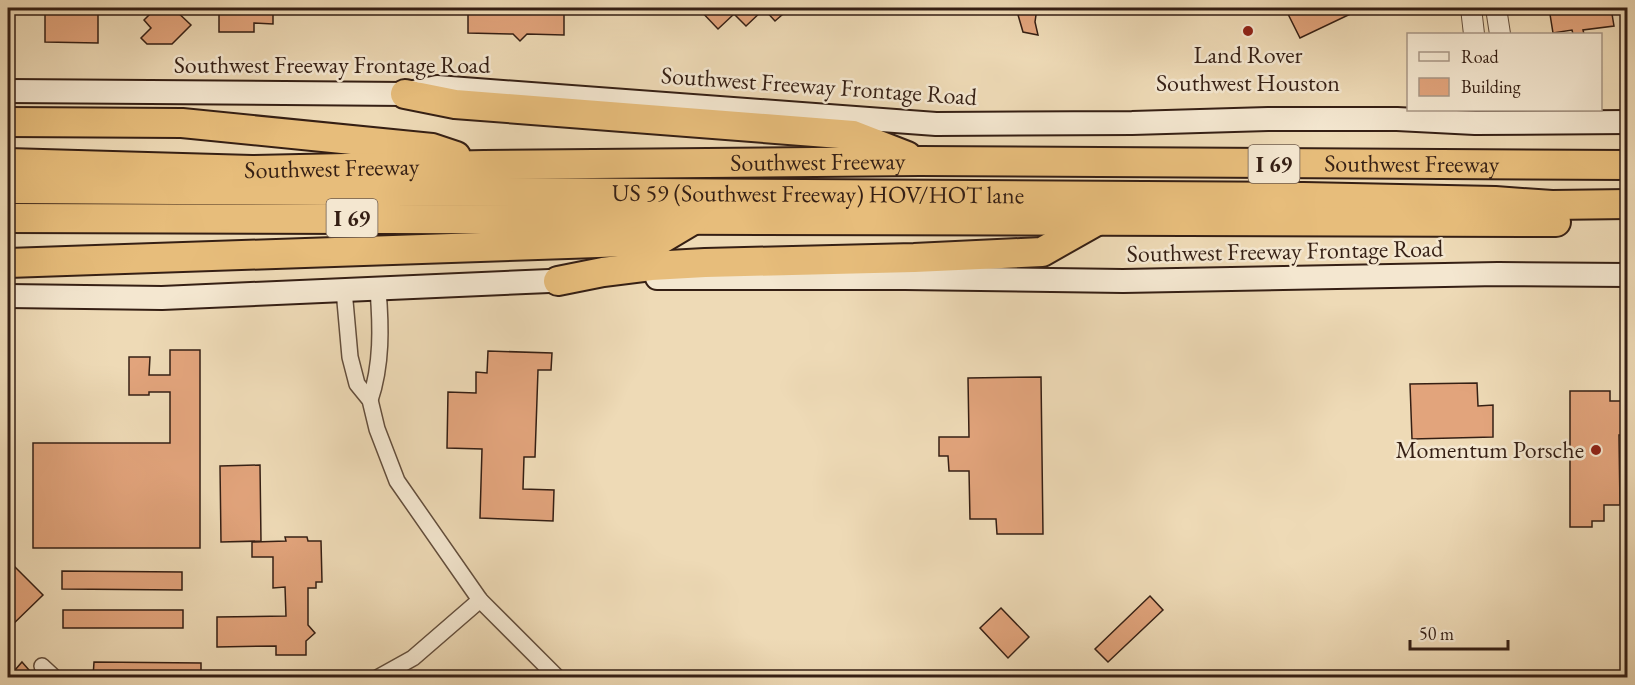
<svg xmlns="http://www.w3.org/2000/svg" width="1635" height="685" font-family="'EB Garamond',serif">
<rect width="100%" height="100%" fill="#eedab6"/>
<filter id="stains"><feTurbulence type="fractalNoise" baseFrequency=".00333" numOctaves="4"/><feColorMatrix values="0 0 0 0 .2 0 0 0 0 .09 0 0 0 0 .02 0 0 0 .5 -.17"/></filter>
<radialGradient id="worn" r=".72"><stop offset=".6" stop-color="#630" stop-opacity="0"/><stop offset="1" stop-color="#630" stop-opacity=".3"/></radialGradient>
<g fill="#e2a47c" stroke="#351f14" stroke-width="1.5">
<path d="M45 8H87V10L98 11V43L45 42Z"/>
<path d="M145 8H173L191 25 172 44H147L141 38 151 28 144 20 151 13Z"/>
<path d="M219 8H273V24L254 23V32H219Z"/>
<path d="M468 8H564V35L527 34 520 41 513 34 468 33Z"/>
<path d="M698 8H790L775 21 764 9 746 26 734 14 718 29Z"/>
<path d="M1016 8H1037L1035 22 1038 35 1023 32Z"/>
<path d="M1285 8H1363L1300 38Z"/>
<path d="M1549 8H1611L1614 26 1583 30 1584 34H1573L1572 30 1553 33Z"/>
<path d="M170 350H200V548H33V443H170V392H149V395H129V357H150L149 375H170Z"/>
<path d="M488 351 552 353 551 370H538L535 457H524L523 489 554 490 553 521 480 518 482 449 447 448 448 392 476 393V372L487 373Z"/>
<path d="M1041 377 1043 534H997L996 519H970L969 471H949L948 456H939V437H969L968 378Z"/>
<path d="M1477 383 1478 406 1493 405V437L1412 439 1410 384Z"/>
<path d="M1570 391H1610V401H1628V435H1619L1620 505H1604V521H1592V527H1570Z"/>
<path d="M260 465 261 541 221 542 220 466Z"/>
<path d="M285 537H307L308 541H321L322 582H316V588H308V625L315 633 306 641V655H276V646L217 647V617L286 616 285 587 273 588V557H252V542L286 541Z"/>
<path d="M15 567 43 595 8 629V574Z"/>
<path d="M62 571 182 572V590L62 589Z"/>
<path d="M1150 596 1163 610 1108 662 1095 649Z"/>
<path d="M1001 608 1029 637 1008 658 980 628Z"/>
<rect x="63" y="610" width="120" height="18"/>
<path d="M22 662 36 678H8Z"/>
<path d="M94 662 201 663V678L93 677Z"/>
</g>
<g fill="none" stroke-linecap="round" stroke-linejoin="round">
<defs>
<g id="minor">
<path d="M344 290 350 357 357 384 370 400 377 429 397 481 480 600 558 678"/>
<path d="M370 400C382 365 381 326 378 290"/>
<path d="M42 666 55 678"/>
<path d="M377 678 413 658 480 600"/>
</g>
<g id="tertiary">
<path d="M1471 8 1474 34"/>
<path d="M1496 8 1500 34"/>
</g>
<g id="secondary">
<path d="M8 91 405 94 437 87 936 124 1132 123 1268 119H1397L1475 123 1628 122"/>
<path d="M657 278H905L1123 281 1498 274 1628 275"/>
<path d="M8 296 162 298 573 280"/>
</g>
<g id="motorway">
<path d="M405 94 455 104 853 135 907 156"/>
<path d="M8 122 182 123 432 148 456 156"/>
<path id="s1" d="M8 163 252 170 484 165 920 161 1628 165"/>
<path id="s2" d="M8 189 1304 197 1495 201 1552 205 1628 204"/>
<path d="M8 218 1556 222"/>
<path d="M8 263 658 241 695 219"/>
<path d="M558 281 603 272 651 266 705 263 914 258 1042 252 1095 222"/>
</g>
</defs>
<use href="#minor" stroke="#634e3c" stroke-width="18"/>
<use href="#tertiary" stroke="#634e3c" stroke-width="22"/>
<use href="#secondary" stroke="#351f14" stroke-width="26"/>
<use href="#motorway" stroke="#351f14" stroke-width="32"/>
<use href="#minor" stroke="#f4e7d0" stroke-width="15"/>
<use href="#tertiary" stroke="#f4e7d0" stroke-width="20"/>
<use href="#secondary" stroke="#f4e7d0" stroke-width="22"/>
<use href="#motorway" stroke="#e7bd7b" stroke-width="28"/>
</g>
<g fill="#8f2418" stroke="#f4e7d0" stroke-width="2">
<circle cx="1248" cy="31" r="6"/>
<circle cx="1596" cy="450" r="6"/>
</g>
<g text-anchor="middle" stroke-width="5" stroke-linejoin="round" paint-order="stroke">
<g fill="#f4e7d0" stroke="#6e5b4c" stroke-width="1.5">
<rect x="1248.5" y="145" width="51" height="38" rx="4.5"/>
<rect x="326.5" y="199" width="51" height="38" rx="4.5"/>
</g>
<g font-size="22" font-weight="bold" fill="#351f14">
<text x="1274" y="172">I 69</text>
<text x="352" y="226">I 69</text>
</g>
<g font-size="24" fill="#351f14" stroke="#f4e7d0">
<text x="1248" y="63">Land Rover<tspan x="1248" dy="28">Southwest Houston</tspan></text>
<text x="1584" y="458" text-anchor="end">Momentum Porsche</text>
</g>
<g font-size="24" fill="#351f14" stroke="#f4e7d0">
<text x="332" y="73">Southwest Freeway Frontage Road</text>
<text transform="translate(819 86) rotate(4)" y="8">Southwest Freeway Frontage Road</text>
<text dy="8" stroke="none"><textPath href="#s1" startOffset="810">Southwest Freeway</textPath></text>
<text dy="8" stroke="none"><textPath href="#s1" startOffset="1404">Southwest Freeway</textPath></text>
<text dy="8" stroke="none"><textPath href="#s1" startOffset="324">Southwest Freeway</textPath></text>
<text dy="8" stroke="none"><textPath href="#s2" startOffset="810">US 59 (Southwest Freeway) HOV/HOT lane</textPath></text>
<text transform="translate(1285 251) rotate(-1)" y="8">Southwest Freeway Frontage Road</text>
</g>
</g>
<rect width="1635" height="685" fill="none" stroke="#eedab6" stroke-width="30"/>
<rect x="9" y="9" width="1617" height="667" fill="none" stroke="#351f14" stroke-width="3"/>
<rect x="15" y="15" width="1605" height="655" fill="none" stroke="#351f14" stroke-width="1.5"/>
<rect x="1407" y="33" width="195" height="78" fill="#f4e7d0" stroke="#a89785" stroke-width="1.5"/>
<rect x="1419" y="52" width="30" height="9" fill="#f4e7d0" stroke="#a89785" stroke-width="1.5"/>
<text x="1461" y="63" font-size="18" fill="#351f14">Road</text>
<rect x="1419" y="78" width="30" height="18" fill="#e2a47c" stroke="#a89785" stroke-width="1.5"/>
<text x="1461" y="93" font-size="18" fill="#351f14">Building</text>
<path d="M1410 640v9h98v-9" fill="none" stroke="#351f14" stroke-width="3"/>
<text x="1419" y="640" font-size="18" fill="#351f14" stroke="#f4e7d0" stroke-width="4.5" paint-order="stroke">50 m</text>
<rect width="100%" height="100%" filter="url(#stains)"/>
<rect width="100%" height="100%" fill="url(#worn)"/>
</svg>
